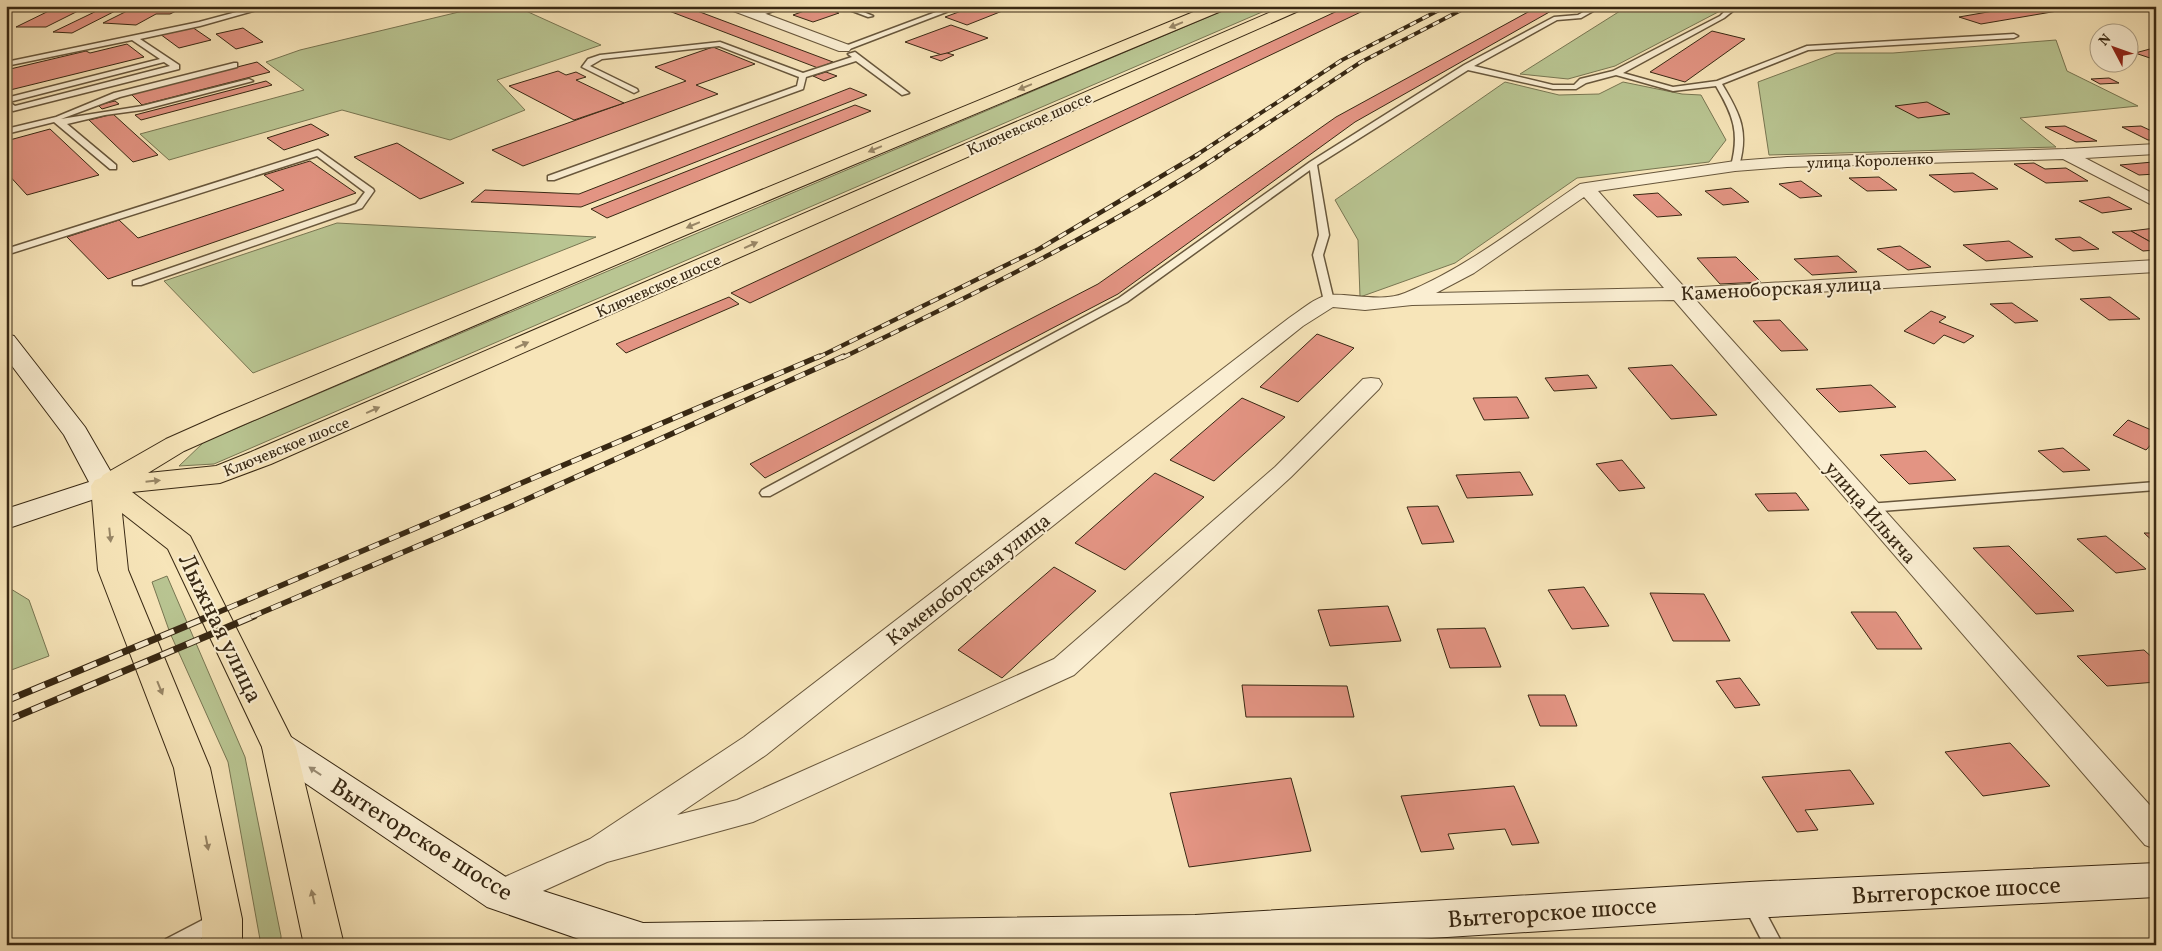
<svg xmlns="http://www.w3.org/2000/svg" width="2162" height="951" font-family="Vollkorn,serif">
<rect width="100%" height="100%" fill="#f7e5b9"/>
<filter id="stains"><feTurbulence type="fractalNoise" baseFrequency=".004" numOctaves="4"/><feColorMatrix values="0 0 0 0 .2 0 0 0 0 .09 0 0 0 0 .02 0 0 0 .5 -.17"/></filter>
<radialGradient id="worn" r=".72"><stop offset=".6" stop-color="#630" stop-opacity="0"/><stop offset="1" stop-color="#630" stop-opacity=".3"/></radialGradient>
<g fill="#b9c592" stroke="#787652">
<path d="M484 6H515L601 45 497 80 525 110 450 140 342 110 169 160 140 134 304 90 266 62 300 50Z"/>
<path d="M1234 6H1276L214 464 179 466 204 442Z"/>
<path d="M1628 6H1718L1720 11 1615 66 1568 79 1520 74Z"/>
<path d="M2056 40 2067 71 2138 106 2020 118 2056 147 1769 155 1758 82 1836 53H1893Z"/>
<path d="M1505 82 1559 95 1599 94 1623 82 1682 94 1701 95 1726 140 1709 162 1577 178 1455 263 1360 297 1358 240 1335 200Z"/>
<path d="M337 223 596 237 253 373 164 281Z"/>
<path d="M167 576 245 757 281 936V945H261L228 762 170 633 152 582Z"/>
<path d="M6 586 29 600 49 656 6 672Z"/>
</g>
<g fill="#e39483" stroke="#382813">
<path d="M59 6H88L46 27H16Z"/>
<path d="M107 6H125L72 33 53 32Z"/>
<path d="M137 6H186L170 14H156L136 25 103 23Z"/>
<path d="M656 6H684L833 62 818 68Z"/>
<path d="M818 6 839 13 813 22 793 15Z"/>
<path d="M1015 6 967 25 945 17 975 6Z"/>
<path d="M1348 6 1365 10 750 303 731 293Z"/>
<path d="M1539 6H1560L1355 122 1118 294 765 478 750 464 1098 284 1336 117Z"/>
<path d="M1926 6H1957L1936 10Z"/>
<path d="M2022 6H2087L1981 24 1959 17Z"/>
<path d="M951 25 988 38 942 55 905 42Z"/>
<path d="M192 27 211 40 179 48 160 34Z"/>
<path d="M243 28 263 42 236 49 216 34Z"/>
<path d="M1712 31 1745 39 1685 82 1650 72Z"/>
<path d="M127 44 144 57 6 91V70L86 51 90 53Z"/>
<path d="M713 47 755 64 696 85 718 94 523 166 492 150 686 81 655 67Z"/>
<path d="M2150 49 2156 50V60L2135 53Z"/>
<path d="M947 53 954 55 941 61 930 57Z"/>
<path d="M257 62 270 72 142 105 131 94Z"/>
<path d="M558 71 566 75 576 72 586 77 576 80 624 103 574 120 509 86Z"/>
<path d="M826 72 837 76 824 81 813 76Z"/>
<path d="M2109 78 2119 83 2100 84 2091 79Z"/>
<path d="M266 81 272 85 141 120 135 115Z"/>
<path d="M850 88 867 95 581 207 471 202 485 190 579 194Z"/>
<path d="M115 101 119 104 102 109 98 105Z"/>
<path d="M1927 102 1950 114 1918 118 1895 106Z"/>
<path d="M855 105 871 111 607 218 591 209Z"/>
<path d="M113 114 158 155 133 162 89 120Z"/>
<path d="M311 124 329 135 284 150 267 138Z"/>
<path d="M2065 126 2097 141 2076 142 2045 127Z"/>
<path d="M2141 126 2156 133V140H2148L2122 127Z"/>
<path d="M50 129 99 175 27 195 6 172V141Z"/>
<path d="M397 143 464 183 420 199 354 157Z"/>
<path d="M310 161 356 193 108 279 67 237 119 220 138 238 284 190 264 175Z"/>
<path d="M2153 162 2156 164V174L2139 175 2120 165Z"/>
<path d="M2034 163 2045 169 2066 168 2088 181 2046 183 2014 164Z"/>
<path d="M1973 173 1998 189 1954 192 1929 175Z"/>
<path d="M1879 177 1897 190 1867 191 1849 178Z"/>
<path d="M1801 181 1822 196 1800 198 1779 184Z"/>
<path d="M1731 188 1749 202 1723 205 1705 191Z"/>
<path d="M1658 193 1682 215 1657 217 1633 195Z"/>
<path d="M2109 197 2132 209 2102 213 2079 201Z"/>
<path d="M2155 228 2156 245 2131 231Z"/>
<path d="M2131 231 2156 245V250L2143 251 2112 232Z"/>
<path d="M2080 237 2099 249 2073 251 2055 239Z"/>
<path d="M2009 241 2033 257 1986 261 1963 245Z"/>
<path d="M1900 246 1931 267 1908 270 1877 249Z"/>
<path d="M1838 256 1857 272 1812 275 1794 259Z"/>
<path d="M1736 257 1761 282 1720 284 1697 258Z"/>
<path d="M729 297 739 304 626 353 616 344Z"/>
<path d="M2110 297 2140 319 2109 320 2080 299Z"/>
<path d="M2012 303 2038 321 2015 323 1990 304Z"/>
<path d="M1931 311 1946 317 1939 322 1974 336 1964 343 1944 335 1934 344 1904 331Z"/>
<path d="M1780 320 1808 350 1781 351 1753 321Z"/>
<path d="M1317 334 1354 348 1298 402 1260 387Z"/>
<path d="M1672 365 1717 415 1671 419 1628 368Z"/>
<path d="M1588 375 1597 388 1554 391 1545 378Z"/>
<path d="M1871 385 1896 407 1839 412 1816 389Z"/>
<path d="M1517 397 1529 418 1484 420 1473 398Z"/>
<path d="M1242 398 1285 417 1214 481 1170 460Z"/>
<path d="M2128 420 2156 432V439L2146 450 2113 435Z"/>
<path d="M2063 448 2090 470 2063 472 2038 451Z"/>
<path d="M1926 451 1956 480 1909 484 1880 455Z"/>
<path d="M1622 460 1645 488 1619 491 1596 464Z"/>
<path d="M1520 472 1533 495 1467 498 1456 475Z"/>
<path d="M1155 473 1204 497 1125 570 1075 543Z"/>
<path d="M1796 493 1809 510 1768 511 1755 494Z"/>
<path d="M1438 506 1454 542 1422 544 1407 507Z"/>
<path d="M2144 533H2156V544Z"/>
<path d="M2106 536 2146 569 2116 573 2077 539Z"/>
<path d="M2009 546 2074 611 2036 614 1973 548Z"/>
<path d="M1054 567 1096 591 1002 678 958 650Z"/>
<path d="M1584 587 1609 626 1572 629 1548 590Z"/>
<path d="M1650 593 1704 594 1730 641H1673Z"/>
<path d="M1388 606 1401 641 1330 646 1318 610Z"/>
<path d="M1851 612H1896L1922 649H1877Z"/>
<path d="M1485 628 1501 667 1450 668 1437 629Z"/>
<path d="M2144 650 2156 661V682L2107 686 2077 656Z"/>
<path d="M1740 678 1760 705 1735 708 1716 681Z"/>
<path d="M1242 685 1347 686 1354 717H1246Z"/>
<path d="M1528 695H1565L1577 726H1540Z"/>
<path d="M2010 743 2050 786 1983 796 1945 752Z"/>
<path d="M1850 770 1874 804 1805 810 1818 830 1797 832 1762 777Z"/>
<path d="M1291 778 1311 851 1189 867 1170 793Z"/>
<path d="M1514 786 1539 843 1512 845 1505 829 1448 834 1454 849 1421 852 1401 796Z"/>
</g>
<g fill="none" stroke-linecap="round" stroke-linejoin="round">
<defs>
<g id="lane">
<path d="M259 6H271L200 26 140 39 179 65V69L13 111 6 107V98L160 59 132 40 6 66V62L199 22ZM164 62 170 66 15 106 9 102Z"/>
<path d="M777 6H788L759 16 754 15Z"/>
<path d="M839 6H849L873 16 868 17Z"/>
<path d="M952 6H962L847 50 840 48Z"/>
<path d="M1594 6H1602L1581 18 1557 20 1474 66 1553 85H1574L1580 79 1613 71 1720 16 1727 9V6H1733L1734 10 1724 18 1623 73 1673 87 1717 81 1807 46 2014 34 2018 36 2014 38 1808 50 1722 84C1740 114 1749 131 1739 166L1735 169 1731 166C1740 132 1733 115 1716 86L1673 91 1616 75 1586 83 1576 89H1553L1468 70 1317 165 1329 235 1323 255 1334 301 1333 303H1325L1324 301 1313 255 1319 235 1310 170 1127 302 770 496H762L760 493 762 490 1119 298 1310 162 1464 65 1554 17 1578 15Z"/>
<path d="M720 42 803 73 852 57 848 54 855 52 909 93 902 95 856 61 806 77 803 89 554 180H548V176L797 86 799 77 719 46 602 59 590 66 637 89 638 91 634 93 582 67 588 59 600 55Z"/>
<path d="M234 63H237V67L120 97 61 119 142 106 249 79 253 81 142 110 105 115 67 124 116 165V169H110L54 122 6 134V129L56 117 114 93Z"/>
<path d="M318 150 373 189 374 191 362 208 141 285H133V281L356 204 365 192 317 156 6 255V249Z"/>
<path d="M20 356 24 357 26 359 24 361 6 367V360Z"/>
<path d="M2156 482V490L1868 512 1862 508 1868 504Z"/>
<path d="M1751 894 1757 896 1783 945H1764L1742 902 1745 896Z"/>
<path d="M216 913 222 915 225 921 222 927 190 945H163L166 939Z"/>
</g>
<g id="street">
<path d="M727 6H745L849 45 851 48 849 51H839L728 9Z"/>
<path d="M2156 144V154L2085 158 2156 195V207L2063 159 1787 167 1735 171 1598 191 1685 288 2156 260V272L1695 299 2156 812V849L2145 845 1674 300 1412 305 1365 310 1333 307 1303 326 766 755 677 815 737 800 1054 659 1275 467 1363 379 1371 378 1379 379 1382 384 1379 389 1291 477 1074 675 753 822 607 862 501 910 489 906 484 895 489 884 590 839 744 737 1289 318C1300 311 1315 297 1329 295 1352 293 1381 303 1405 293 1468 267 1524 222 1580 184L1586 183 1735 161 1787 157 2066 149ZM1584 197 1664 288 1436 293 1474 273Z"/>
</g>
<g id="secondary">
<path d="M6 334 14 336 85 427 119 486 115 492 6 529V509L89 482 64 435 6 358Z"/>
<path d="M279 733 291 737 512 881 643 923 1195 915 1750 882 2156 863V897L1750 918 1321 945H596L487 907 267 757 262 747 267 737Z"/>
</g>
<path id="primary" d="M1208 6H1228L1226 9 688 234 238 427 184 451 148 473 216 466 251 452 1285 6H1305L1303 9 271 464 220 483 132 492 190 536 296 747 344 945H304L262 747 168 549 122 513 128 570 210 768 242 919V945H202V919L174 768 98 570 91 486 95 480 101 478 103 475 166 439 220 415 674 226Z"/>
</defs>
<use href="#lane" stroke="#68573c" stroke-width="3"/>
<use href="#street" stroke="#68573c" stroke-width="2"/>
<use href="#secondary" stroke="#382813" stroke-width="2"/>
<use href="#primary" stroke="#382813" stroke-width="2"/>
<use href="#lane" fill="#faeed2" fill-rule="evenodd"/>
<use href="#street" fill="#faeed2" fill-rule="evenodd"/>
<use href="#secondary" fill="#faeed2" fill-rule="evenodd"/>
<use href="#primary" fill="#f7e5b9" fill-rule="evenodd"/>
<defs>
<g id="rail-far3">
<path d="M1195 156 1342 60 1447 6"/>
<path d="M1218 156 1361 62 1469 6"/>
</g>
<g id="rail-far2">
<path d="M817 358 1039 249 1197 155"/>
<path d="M842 358C971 295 1100 234 1220 155"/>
</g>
<g id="rail-far1">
<path d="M207 617 820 356"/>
<path d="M251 617 514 505 844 356"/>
</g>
<g id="rail">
<path d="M6 701 210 616"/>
<path d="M6 721 254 616"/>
</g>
</defs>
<use href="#rail-far3" stroke="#382813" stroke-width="4"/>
<use href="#rail-far2" stroke="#382813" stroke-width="4.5"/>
<use href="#rail-far1" stroke="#382813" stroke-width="5.5"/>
<use href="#rail" stroke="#382813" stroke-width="7"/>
<use href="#rail-far3" stroke="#faeed2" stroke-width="2.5" stroke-dasharray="7" stroke-linecap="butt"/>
<use href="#rail-far2" stroke="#faeed2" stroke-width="3" stroke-dasharray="9" stroke-linecap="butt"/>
<use href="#rail-far1" stroke="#faeed2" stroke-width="4" stroke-dasharray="11" stroke-linecap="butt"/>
<use href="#rail" stroke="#faeed2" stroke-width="5" stroke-dasharray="14" stroke-linecap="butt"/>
</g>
<defs><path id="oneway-solid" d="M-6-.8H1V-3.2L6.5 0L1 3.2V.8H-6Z" transform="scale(1.25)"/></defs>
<g fill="#988666">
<use href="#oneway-solid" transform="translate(1176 25) rotate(158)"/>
<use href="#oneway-solid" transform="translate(1025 87) rotate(158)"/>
<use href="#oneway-solid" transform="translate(875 149) rotate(157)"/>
<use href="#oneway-solid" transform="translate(693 225) rotate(157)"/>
<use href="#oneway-solid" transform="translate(751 245) rotate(-24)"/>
<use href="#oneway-solid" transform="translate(522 345) rotate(-24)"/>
<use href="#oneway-solid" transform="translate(373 410) rotate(-24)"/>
<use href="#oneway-solid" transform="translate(153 481) rotate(-6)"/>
<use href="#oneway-solid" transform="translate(110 535) rotate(84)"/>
<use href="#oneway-solid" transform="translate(160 688) rotate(68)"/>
<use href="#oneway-solid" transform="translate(207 843) rotate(79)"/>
<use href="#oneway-solid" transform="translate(313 897) rotate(-103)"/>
</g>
<use fill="#998b72" href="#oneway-solid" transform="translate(315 771) rotate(-146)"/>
<g text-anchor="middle" stroke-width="4" stroke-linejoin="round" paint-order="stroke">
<g font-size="16" fill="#382813" stroke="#faeed2">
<text transform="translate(1029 123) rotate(-24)" y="6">Ключевское шоссе</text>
<text transform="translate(1870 160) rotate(-2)" y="6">улица Короленко</text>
<text transform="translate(658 285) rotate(-24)" y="6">Ключевское шоссе</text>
<text transform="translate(286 446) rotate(-22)" y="6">Ключевское шоссе</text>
</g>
<g font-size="20" fill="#382813" stroke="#faeed2">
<text transform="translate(1781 288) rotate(-3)" y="7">Каменоборская улица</text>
<text transform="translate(1871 512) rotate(49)" y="7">улица Ильича</text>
<text transform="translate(968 579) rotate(-38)" y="7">Каменоборская улица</text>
</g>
<g font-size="24" fill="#382813" stroke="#faeed2">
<text transform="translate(221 628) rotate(64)" y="8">Лыжная улица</text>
<text transform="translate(422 839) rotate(32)" y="8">Вытегорское шоссе</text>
<text transform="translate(1956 890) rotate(-3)" y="8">Вытегорское шоссе</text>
<text transform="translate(1552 912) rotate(-4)" y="8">Вытегорское шоссе</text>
</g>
</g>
<rect width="2162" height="951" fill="none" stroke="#f7e5b9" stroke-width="25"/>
<rect x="8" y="8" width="2147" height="936" fill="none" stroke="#382813" stroke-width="2.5"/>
<rect x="12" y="12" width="2137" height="926" fill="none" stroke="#382813"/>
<g transform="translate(2114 48) rotate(311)"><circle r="24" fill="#faeed2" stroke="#ac9f86"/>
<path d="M0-4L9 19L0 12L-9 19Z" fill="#8f2418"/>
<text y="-8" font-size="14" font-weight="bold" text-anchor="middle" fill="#382813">N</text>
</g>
<rect width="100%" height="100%" filter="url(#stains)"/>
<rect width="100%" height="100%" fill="url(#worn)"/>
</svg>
